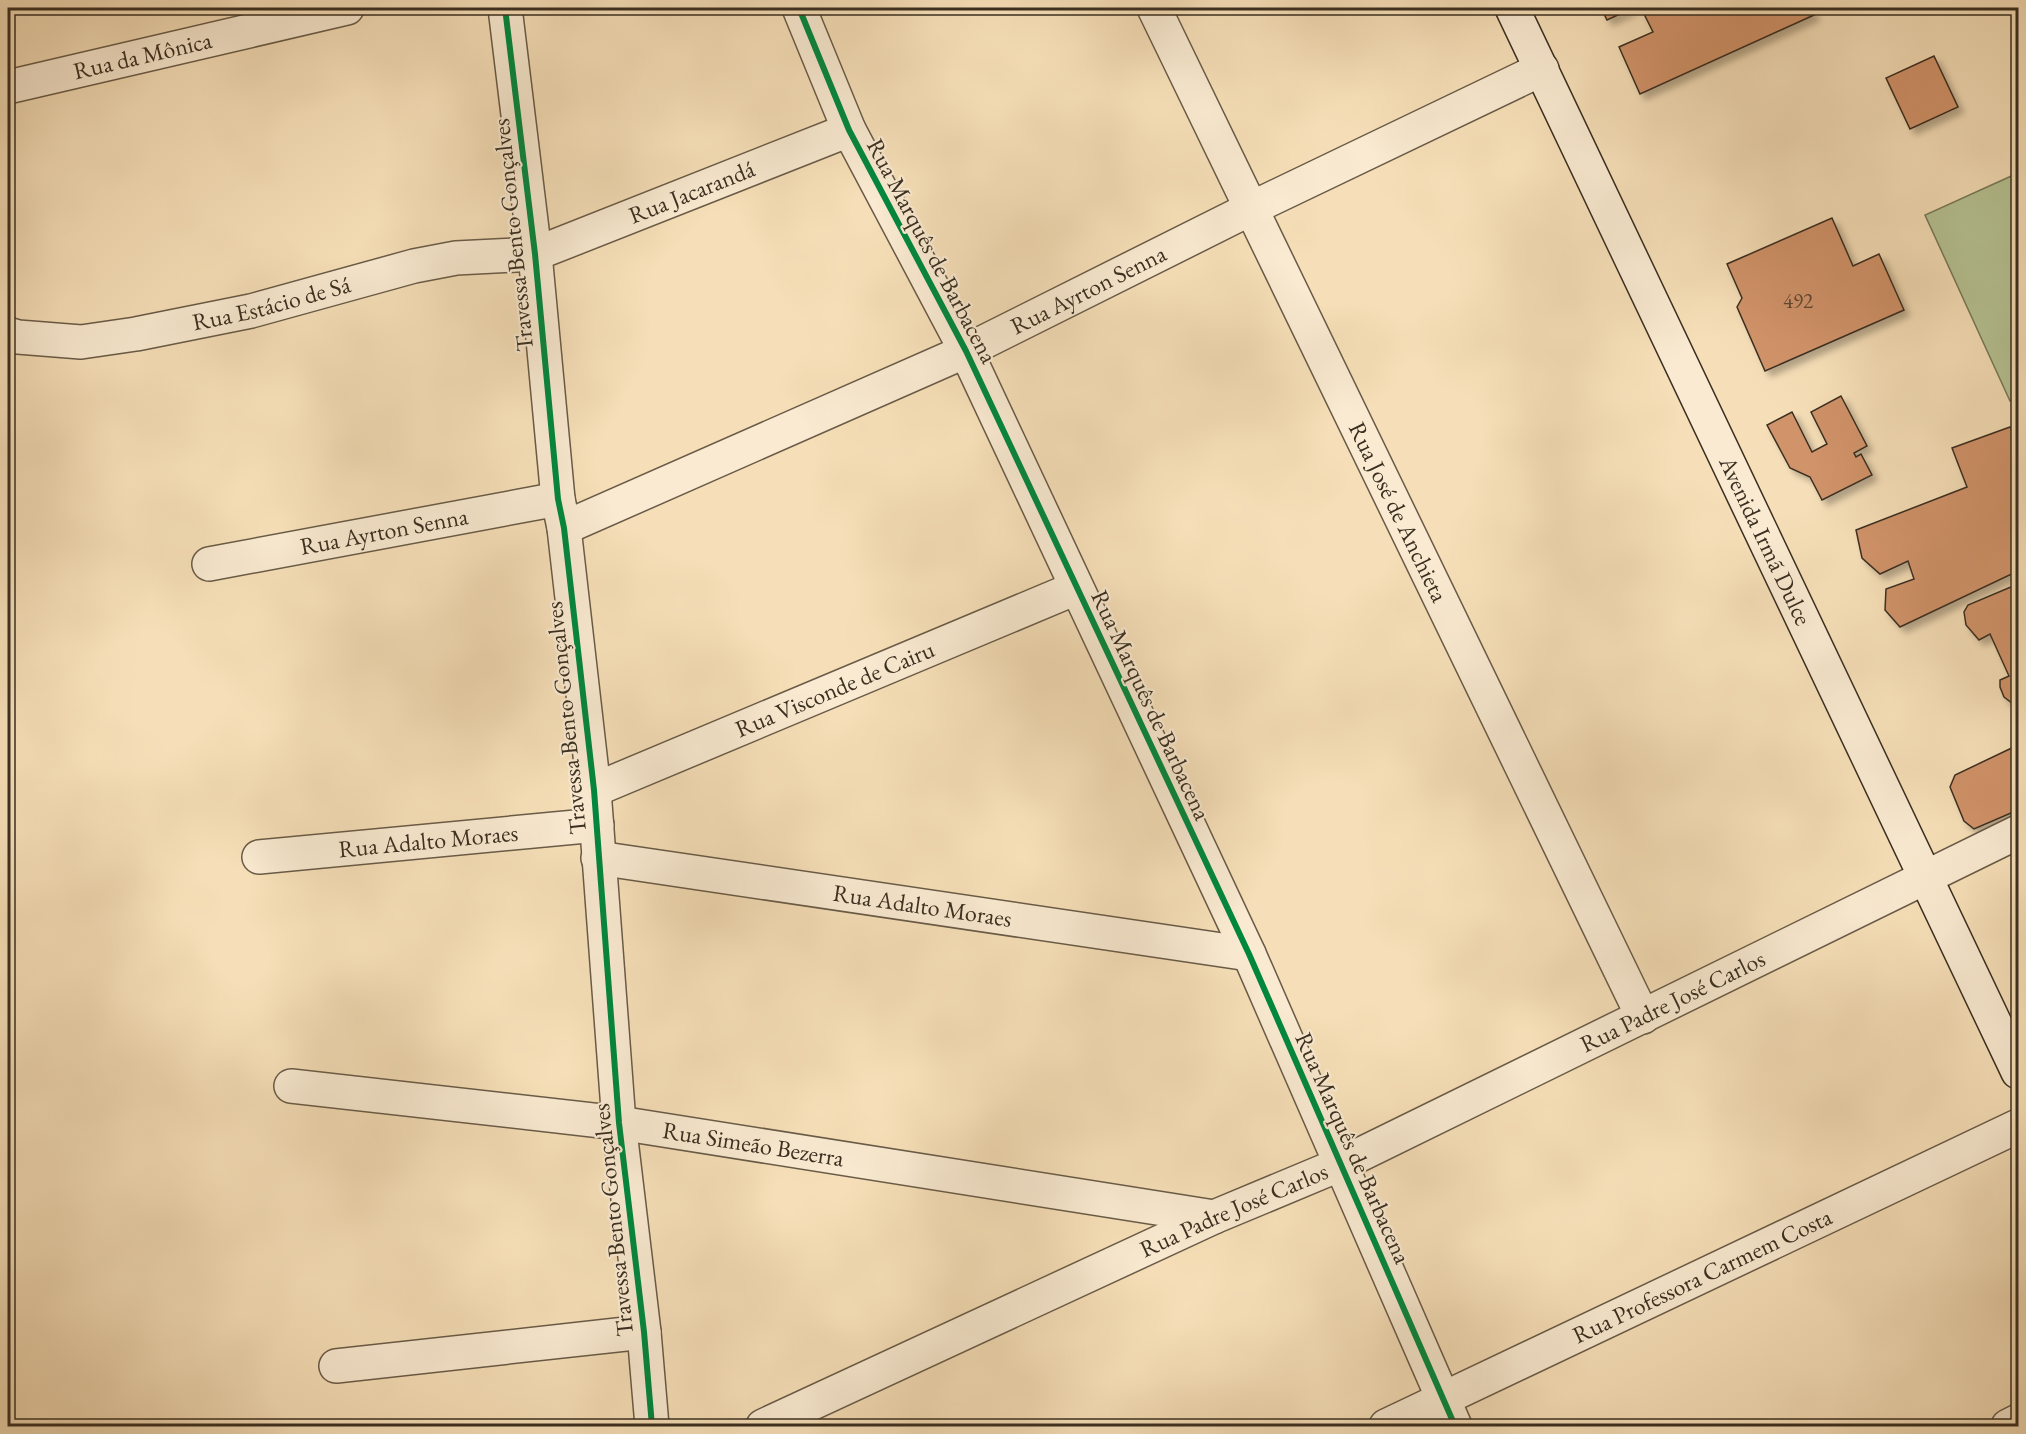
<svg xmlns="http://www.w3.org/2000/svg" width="2026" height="1434" font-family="'EB Garamond',serif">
<defs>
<filter id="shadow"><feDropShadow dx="5.5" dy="5.5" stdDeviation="3" flood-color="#0004"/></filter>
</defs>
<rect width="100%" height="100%" fill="#f6dfb8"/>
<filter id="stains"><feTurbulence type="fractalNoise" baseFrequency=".00333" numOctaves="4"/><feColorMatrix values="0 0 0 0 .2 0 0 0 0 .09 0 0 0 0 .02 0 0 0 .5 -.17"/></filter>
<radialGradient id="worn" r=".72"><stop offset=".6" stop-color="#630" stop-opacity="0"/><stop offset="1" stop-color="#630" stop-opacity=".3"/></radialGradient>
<path fill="#b6c394" stroke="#78795a" stroke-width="1.5" d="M2018 173V397L2010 401 1925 215Z"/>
<g fill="#d1936b" stroke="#3a2f21" stroke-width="1.5" filter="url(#shadow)">
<path d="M1601 8H1633L1607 20Z"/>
<path d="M1641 8H1811L1814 15 1640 94 1619 47 1653 32Z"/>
<path d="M1934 56 1958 107 1910 129 1886 78Z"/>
<path d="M1832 218 1853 266 1879 254 1904 310 1765 371 1737 307 1742 298 1727 264Z"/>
<path d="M1841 396 1867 446 1854 453 1856 457 1861 454 1872 475 1822 500 1810 477 1790 468 1767 425 1792 412 1812 452 1827 444 1811 412Z"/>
<path d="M2010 427 2018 441V571L1900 627 1885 610 1886 589 1914 579 1908 561 1880 574 1862 558 1856 530 1967 487 1952 448Z"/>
<path d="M2018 584V699L2012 703 2004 697 2000 687V680L2009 676 1990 634 1979 640 1966 625 1964 612 1968 605Z"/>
<path d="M2018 745V810L1974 829 1964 821 1950 787 1955 775Z"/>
</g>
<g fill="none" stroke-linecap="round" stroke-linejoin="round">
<defs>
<g id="minor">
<path d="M505 8 535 254 558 499 564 528 594 790 619 1123 644 1332 652 1426"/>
<path d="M799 8 849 130 966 351 1249 954 1455 1426"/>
<path id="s1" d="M1154 8 1643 1017"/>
<path id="s2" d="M8 87 347 8"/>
<path id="s3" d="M8 334 18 337 81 342 136 334 251 311 414 266 456 258 535 254 849 130"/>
<path id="s4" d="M564 528 966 351 1252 208 1542 69"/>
<path id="s5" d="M209 564 558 499"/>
<path id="s6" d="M594 790 1076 588"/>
<path id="s7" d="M259 857 597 825"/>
<path id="s8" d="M598 858 1249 954"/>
<path id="s9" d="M291 1086 619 1123 1214 1217"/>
<path d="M336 1366 644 1332"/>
<path id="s10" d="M763 1426 1214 1217 1341 1164 2018 832"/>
<path id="s11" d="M1386 1426 2018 1126"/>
<path d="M2008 1426 2018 1421"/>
</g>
<g id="secondary">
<path id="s12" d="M1512 8 2018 1072"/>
</g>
</defs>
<use href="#minor" stroke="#695b47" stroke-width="36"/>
<use href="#secondary" stroke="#3a2f21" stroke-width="36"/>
<use href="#minor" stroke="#f9ead1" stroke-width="33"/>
<use href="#secondary" stroke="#f9ead1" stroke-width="33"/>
<defs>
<g id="cycleway">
<path d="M505 8 535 254 558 499 564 528 594 790 619 1123 644 1332 652 1426"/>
<path d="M799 8 849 130 966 351 1249 954 1455 1426"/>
</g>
</defs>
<use href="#cycleway" stroke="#f9ead1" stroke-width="10"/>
<use href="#cycleway" stroke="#00873e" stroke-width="6"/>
</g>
<g text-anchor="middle" stroke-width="4.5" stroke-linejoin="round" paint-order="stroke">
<g font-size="21" fill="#604834">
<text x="1798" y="308">492</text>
</g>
<g font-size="24" fill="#3a2f21" stroke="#f9ead1">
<text dy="8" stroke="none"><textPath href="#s2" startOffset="138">Rua da Mônica</textPath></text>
<text dy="8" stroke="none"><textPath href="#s3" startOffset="706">Rua Jacarandá</textPath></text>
<text transform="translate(513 235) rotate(-96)" y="8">Travessa Bento Gonçalves</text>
<text transform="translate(932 251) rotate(62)" y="8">Rua Marquês de Barbacena</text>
<text dy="8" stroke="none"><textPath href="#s4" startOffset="576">Rua Ayrton Senna</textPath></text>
<text dy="8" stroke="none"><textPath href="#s3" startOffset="268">Rua Estácio de Sá</textPath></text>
<text dy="8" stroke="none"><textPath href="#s1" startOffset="560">Rua José de Anchieta</textPath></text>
<text dy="8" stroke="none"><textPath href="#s5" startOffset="178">Rua Ayrton Senna</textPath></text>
<text dy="8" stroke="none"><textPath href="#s12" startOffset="590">Avenida Irmã Dulce</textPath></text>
<text dy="8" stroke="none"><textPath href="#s6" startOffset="261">Rua Visconde de Cairu</textPath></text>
<text transform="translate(1151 705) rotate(65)" y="8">Rua Marquês de Barbacena</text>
<text transform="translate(566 718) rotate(-96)" y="8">Travessa Bento Gonçalves</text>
<text dy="8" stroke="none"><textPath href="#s7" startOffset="170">Rua Adalto Moraes</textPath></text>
<text dy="8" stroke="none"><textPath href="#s8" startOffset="328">Rua Adalto Moraes</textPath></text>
<text dy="8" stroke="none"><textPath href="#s10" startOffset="1004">Rua Padre José Carlos</textPath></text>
<text dy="8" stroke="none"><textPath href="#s9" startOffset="466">Rua Simeão Bezerra</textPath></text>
<text transform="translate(1353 1148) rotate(66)" y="8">Rua Marquês de Barbacena</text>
<text dy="8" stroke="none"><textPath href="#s10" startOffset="518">Rua Padre José Carlos</textPath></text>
<text transform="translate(613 1220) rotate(-96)" y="8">Travessa Bento Gonçalves</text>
<text dy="8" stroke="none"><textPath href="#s11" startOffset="350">Rua Professora Carmem Costa</textPath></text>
</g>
</g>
<rect width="2026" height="1434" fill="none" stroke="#f6dfb8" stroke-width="30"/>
<rect x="9" y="9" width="2008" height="1416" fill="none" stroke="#3a2f21" stroke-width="3"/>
<rect x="15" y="15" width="1996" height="1404" fill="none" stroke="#3a2f21" stroke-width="1.5"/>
<rect width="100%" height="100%" filter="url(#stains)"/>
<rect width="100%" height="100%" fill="url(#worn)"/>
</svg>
